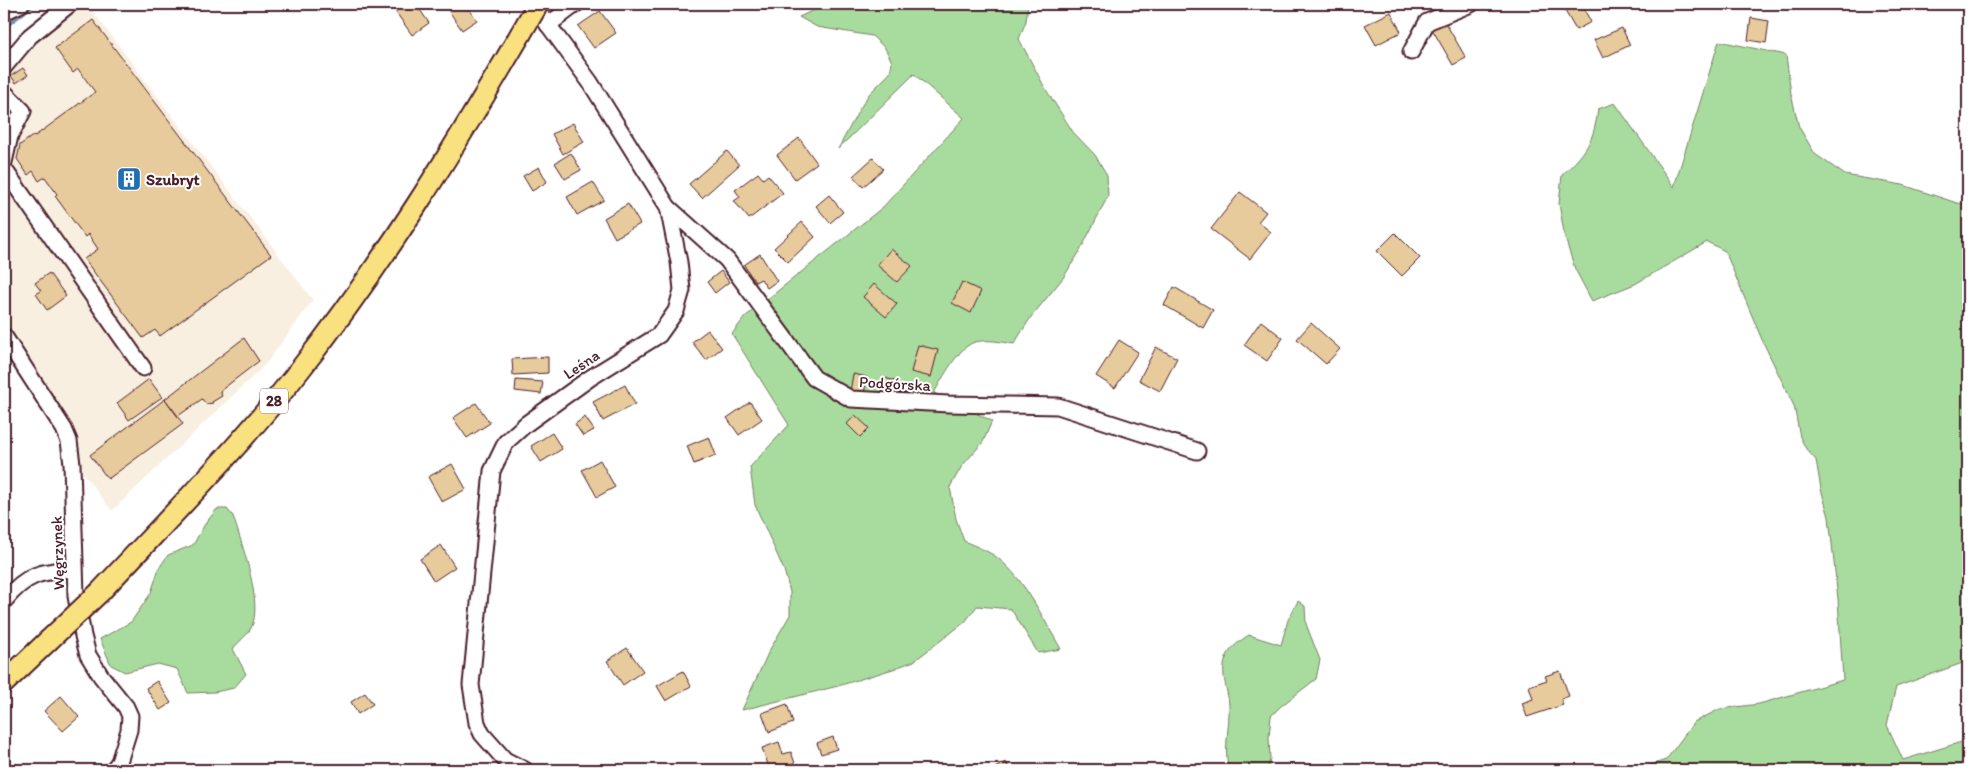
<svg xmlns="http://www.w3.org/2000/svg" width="1972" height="774" font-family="Itim,sans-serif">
<rect width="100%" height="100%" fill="#fff"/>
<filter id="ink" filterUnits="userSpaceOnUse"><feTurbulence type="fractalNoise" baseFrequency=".02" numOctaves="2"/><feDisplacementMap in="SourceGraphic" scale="10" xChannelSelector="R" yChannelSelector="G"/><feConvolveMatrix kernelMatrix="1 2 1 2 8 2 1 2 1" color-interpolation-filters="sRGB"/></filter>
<g filter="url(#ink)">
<path fill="#f8efe1" d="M79 4H87L313 300 266 364 112 511 80 469 77 438 4 327V84L11 66Z"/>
<g fill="#a8dc9e" stroke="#797e64">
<path d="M827 4H1028L1026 21 1019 39 1045 88 1073 132 1095 155 1107 175 1108 196 1080 251 1063 278 1031 317 1014 344C1002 342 988 339 975 342 959 346 942 379 934 393L992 421 983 442 962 466 950 487 956 519 964 541C975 546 989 551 999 559 1025 580 1044 620 1061 649L1038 653 1011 609 977 606 965 622 914 661 893 669 838 686 742 710 769 651 790 615V592L784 570 755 505 750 467 789 425 732 334 745 317 883 207 964 118 914 74 838 149 859 110 869 94 890 73 892 62 885 48 872 36 817 27 799 17Z"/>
<path d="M1719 41 1786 55 1791 94 1799 127 1815 154 1845 175 1903 185 1957 203 1968 204V661L1896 687 1887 725 1903 760 1968 740V770H1635L1666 760 1694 722 1720 709 1759 704 1843 680 1838 599 1829 517 1821 489 1816 460 1806 449 1800 437 1794 406 1763 342 1725 251 1707 242 1635 284 1592 301 1575 269 1565 238 1559 204 1562 175C1586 153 1594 141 1598 109L1615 103 1674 187Z"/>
<path d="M217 509H227L233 516C241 542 264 604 251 628 247 636 238 642 233 649L246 674 234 688 215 692 188 693 177 669 158 664 125 672 111 665 100 639 131 622 151 593 159 568 168 555 193 545 205 524Z"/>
<path d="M1298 601 1305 606 1306 624 1320 660 1316 679 1281 706 1271 716 1269 737 1270 760 1267 770H1229C1223 749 1230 727 1229 705 1228 689 1219 672 1227 656 1231 647 1241 640 1249 635L1281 645 1288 620Z"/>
</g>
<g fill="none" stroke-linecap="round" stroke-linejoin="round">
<path stroke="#7690a5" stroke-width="4.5" d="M4 27 34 4"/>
</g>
<g fill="#e8cb9c" stroke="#4a1f2b">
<path d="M390 4H416L429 23 412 35Z"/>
<path d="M444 4H477L469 9 477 20 462 30Z"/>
<path d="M1561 4H1581L1591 22 1576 30Z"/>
<path d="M600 11 616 33 594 48 578 26Z"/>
<path d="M1391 12 1401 32 1376 45 1365 25Z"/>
<path d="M1751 18 1769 21 1766 43 1748 40Z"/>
<path d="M93 20 271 255 160 336 155 330 143 338 84 259 98 249 88 234 85 237 55 196 57 194 45 177 39 181 33 171 28 175 17 159 20 145 34 135 35 136 95 92 78 69 73 73 55 48Z"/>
<path d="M1445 22 1466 58 1453 65 1432 29Z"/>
<path d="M1622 28 1630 45 1603 58 1594 40Z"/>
<path d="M23 68 28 75 16 83 11 76Z"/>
<path d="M573 123 584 142 563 154 552 134Z"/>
<path d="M799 138 817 163 795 179 777 155Z"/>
<path d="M727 151 739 165 702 198 689 184Z"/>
<path d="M571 153 581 170 565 179 555 163Z"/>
<path d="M873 158 883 169 863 187 853 176Z"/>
<path d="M539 167 547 182 532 191 523 176Z"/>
<path d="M758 173 763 179 768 175 783 193 749 219 734 201 740 197 735 190Z"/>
<path d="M593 182 604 200 577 215 567 197Z"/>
<path d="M1240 192 1266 212 1258 222 1271 232 1250 259 1211 229Z"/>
<path d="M829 195 843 212 830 223 816 206Z"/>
<path d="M628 204 640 224 615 238 604 218Z"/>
<path d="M802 222 815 237 788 262 774 248Z"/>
<path d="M1395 233 1420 258 1402 276 1377 251Z"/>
<path d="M891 249 912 266 897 282 877 265Z"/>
<path d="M760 254 777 281 767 288 761 279 755 282 744 265Z"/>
<path d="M721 271 729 282 715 293 707 282Z"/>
<path d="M49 273 66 296 47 310 36 294 41 291 35 283Z"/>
<path d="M962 282 981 291 971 313 952 303Z"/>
<path d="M874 284 897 304 886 317 863 297Z"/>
<path d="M1174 287 1213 310 1203 328 1164 305Z"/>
<path d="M1261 321 1283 338 1267 361 1244 345Z"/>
<path d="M1311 323 1340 349 1326 364 1297 339Z"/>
<path d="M708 330 722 348 706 360 692 342Z"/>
<path d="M244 338 259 361 220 391 222 396 212 402 213 403 206 404 202 399 178 416 165 399Z"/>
<path d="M1119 340 1138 352 1115 388 1096 376Z"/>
<path d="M918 345 938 350 931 377 911 372Z"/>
<path d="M1156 347 1177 358 1160 391 1139 380Z"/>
<path d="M548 357V373L513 375 512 359Z"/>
<path d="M853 374 867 377 864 394 850 392Z"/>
<path d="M885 378 895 381 892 396 881 393Z"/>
<path d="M149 379 162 397 129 420 117 403Z"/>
<path d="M516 380 543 382 541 394 515 391Z"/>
<path d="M625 385 635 404 603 421 593 402Z"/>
<path d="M165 399 183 424 108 479 90 455Z"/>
<path d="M750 402 762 419 739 435 727 418Z"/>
<path d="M476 403 490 423 467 438 453 418Z"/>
<path d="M855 415 869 428 860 437 847 424Z"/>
<path d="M585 417 594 430 583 436 575 424Z"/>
<path d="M552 433 562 449 541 462 531 446Z"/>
<path d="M709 437 716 455 694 464 687 446Z"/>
<path d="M600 460 615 487 597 497 582 470Z"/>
<path d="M452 464 466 489 442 502 428 477Z"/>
<path d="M441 545 455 567 434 581 420 559Z"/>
<path d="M627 648 643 671 623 685 607 661Z"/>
<path d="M683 671 691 686 666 701 657 686Z"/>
<path d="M1560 671 1569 696 1561 699 1563 705 1527 717 1522 703 1533 699 1529 686 1547 680 1545 676Z"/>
<path d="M157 681 171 703 160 710 146 688Z"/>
<path d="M365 693 373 704 358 714 351 702Z"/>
<path d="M61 696 79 717 63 731 44 711Z"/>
<path d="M787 704 793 723 769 732 762 713Z"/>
<path d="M833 737 837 749 821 754 817 743Z"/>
<path d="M779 742 783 754 791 752 795 763 770 770 762 748Z"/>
<path d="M1006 762 1010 770H991Z"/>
</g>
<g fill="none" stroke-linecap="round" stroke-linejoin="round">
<defs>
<g id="minor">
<path d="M4 12 21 4"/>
<path d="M548 25 576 4"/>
<path d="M1411 52 1427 22 1471 4"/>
<path d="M4 67 30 36 70 4"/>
<path d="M4 92 23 111 10 136 4 162"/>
<path d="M4 169 143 368"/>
<path d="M668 207 727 260 814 378 851 399 949 404 1058 406 1197 451"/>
<path d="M4 336 64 429 69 441 72 464 76 596 83 636 88 655 101 676 126 707 130 716 129 730 119 762 113 770"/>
<path d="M4 601C27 573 40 572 74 569"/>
<path d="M525 770 505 760 482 734 477 723 471 685 492 471 506 442 526 424 590 378 659 335 676 311 682 290 679 262 668 207 590 82 533 4"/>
</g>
<g id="major">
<path d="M100 592C168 519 240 447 302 367 384 263 453 150 520 35"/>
<path d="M4 683 48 641"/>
</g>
</defs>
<use href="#minor" stroke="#4a1f2b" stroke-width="19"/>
<use href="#major" stroke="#4a1f2b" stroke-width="24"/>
<use href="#minor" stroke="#fff" stroke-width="15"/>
<use href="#major" stroke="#fae180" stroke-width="20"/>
<defs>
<g id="major-bridge">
<path d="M520 35 538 4"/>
<path d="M48 641 100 592"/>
</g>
</defs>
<use href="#major-bridge" stroke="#4a1f2b" stroke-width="24" stroke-linecap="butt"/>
<use href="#major-bridge" stroke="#fae180" stroke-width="20"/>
</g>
</g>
<defs>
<symbol id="building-square" viewBox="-11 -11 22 22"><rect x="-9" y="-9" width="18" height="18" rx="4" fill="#1f6fb2" stroke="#fff"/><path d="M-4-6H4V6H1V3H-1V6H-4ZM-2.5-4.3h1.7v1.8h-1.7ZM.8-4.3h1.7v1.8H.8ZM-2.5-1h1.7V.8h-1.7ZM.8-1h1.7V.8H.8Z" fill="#fff"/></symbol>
</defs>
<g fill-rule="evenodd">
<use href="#building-square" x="115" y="165" width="28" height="28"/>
</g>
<g text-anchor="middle" stroke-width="4" stroke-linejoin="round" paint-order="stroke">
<rect fill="#fff" stroke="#80626b" stroke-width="1" x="260" y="388.5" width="28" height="25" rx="4"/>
<g font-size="15" font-weight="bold" fill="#4a1f2b">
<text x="274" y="406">28</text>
</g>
<g font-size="16" font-weight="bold" fill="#4a1f2b" stroke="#fff" text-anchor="start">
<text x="146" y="185">Szubryt</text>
</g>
<g font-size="16" fill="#4a1f2b" stroke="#fff">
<text transform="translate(581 364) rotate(-34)" y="6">Leśna</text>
<text transform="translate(895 383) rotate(3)" y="6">Podgórska</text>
<text transform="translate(57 553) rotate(-92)" y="6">Węgrzynek</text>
</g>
</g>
<rect width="1972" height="774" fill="none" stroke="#fff" stroke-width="20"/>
<rect x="10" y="10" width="1952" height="754" fill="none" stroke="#4a1f2b" stroke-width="2" filter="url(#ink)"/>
</svg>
